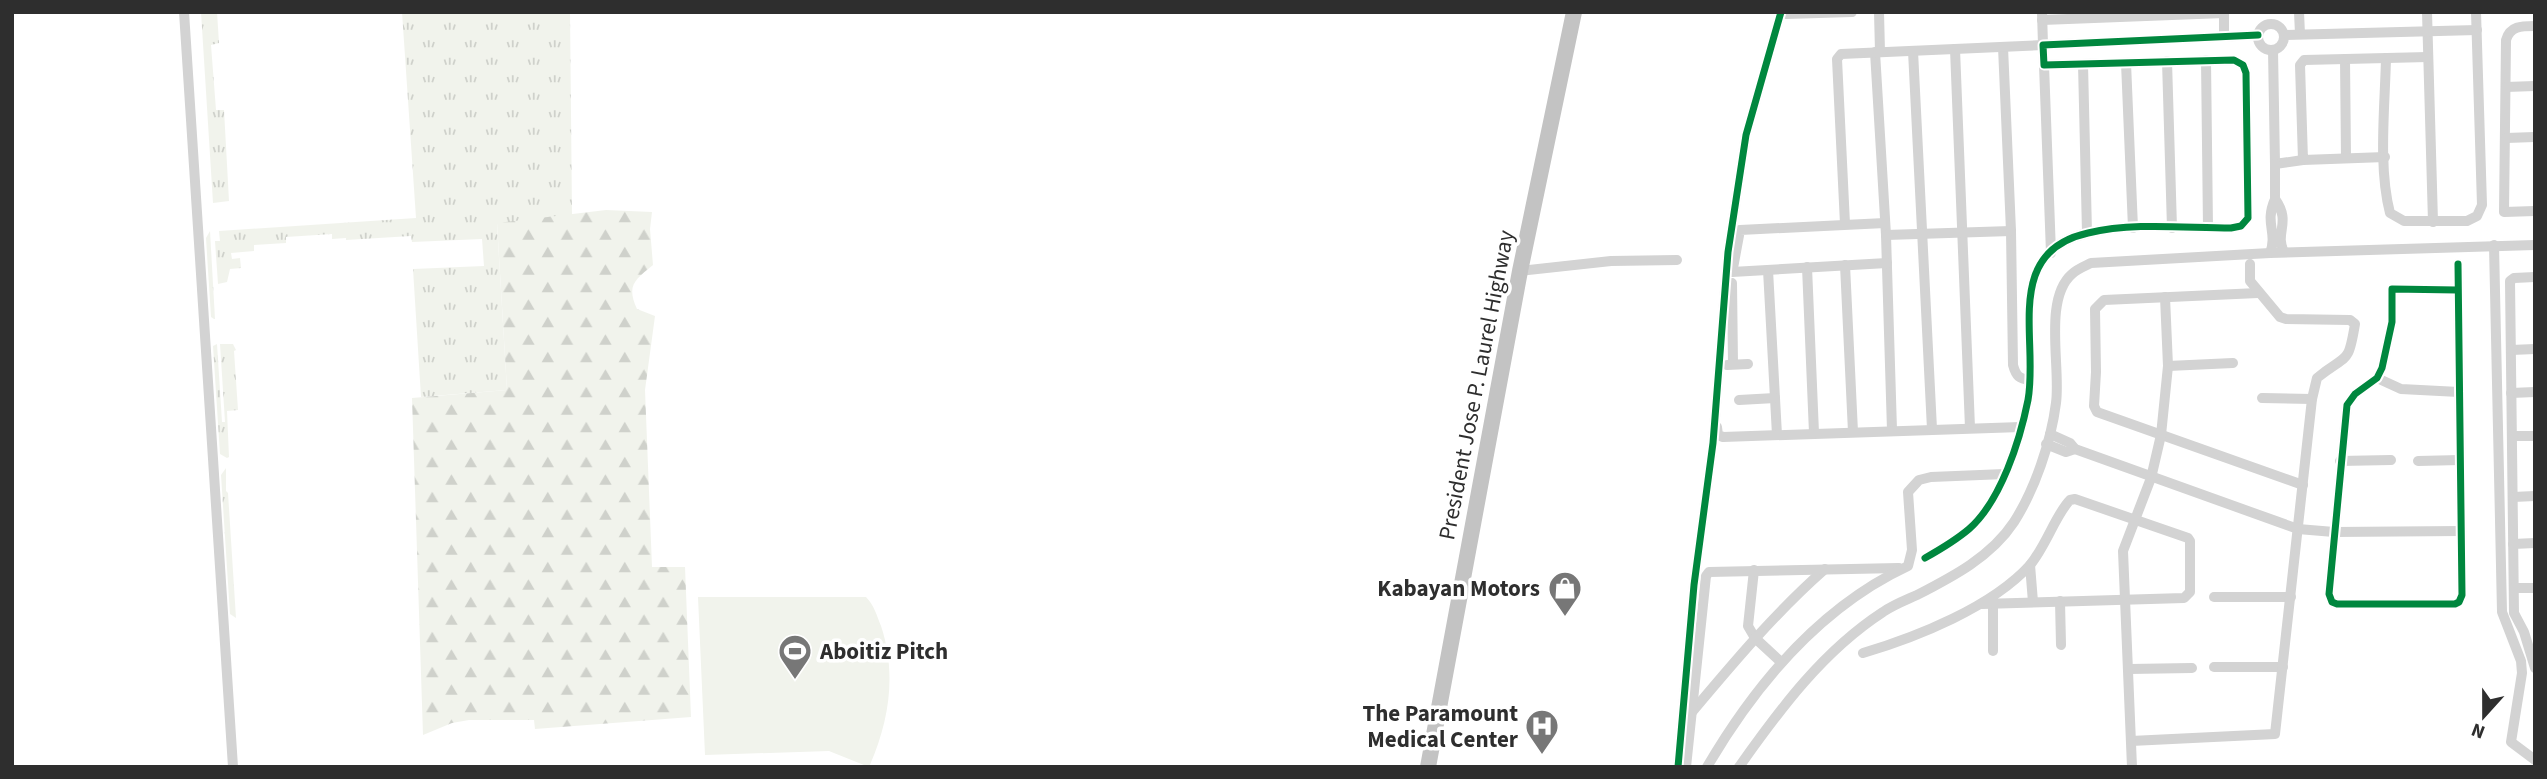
<svg xmlns="http://www.w3.org/2000/svg" width="2547" height="779" font-family="'Source Sans 3',sans-serif">
<defs>
<pattern id="grass-tufts" width="24" height="20" patternUnits="userSpaceOnUse" patternTransform="scale(1.75)"><rect width="24" height="20" fill="#f1f3ec"/><path d="M3 7l-1-3M5 7V3M7 7l1-3M15 17l-1-3M17 17v-4M19 17l1-3" fill="none" stroke="#cfd1cb"/></pattern>
<pattern id="forest-firs" width="22" height="20" patternUnits="userSpaceOnUse" patternTransform="scale(1.75)"><rect width="22" height="20" fill="#f1f3ec"/><path d="M5 1l3.5 6h-7zM16 11l3.5 6h-7z" fill="#cfd1cb"/></pattern>
</defs>
<rect width="100%" height="100%" fill="#fff"/>
<g fill="url(#grass-tufts)">
<path d="M201 12H217L219 43 211 45 216 110H224L229 201 213 203Z"/>
<path d="M402 12H570L572 215 497 224 507 390 421 397 413 269 484 266 482 239 412 242 411 236 346 240V238L332 239V234L286 237V243L254 245V251L231 253 232 259 240 258 241 268 230 269 227 282 218 284 215 241H220L219 231 416 218Z"/>
<path d="M210 231 215 319H214L211 317 206 238Z"/>
<path d="M217 344 222 422H225L220 344H233L236 350 234 351 238 410 227 411 229 457 227 458 220 454 213 346Z"/>
<path d="M226 468V491L228 493 236 618 230 614 221 475Z"/>
</g>
<path fill="url(#forest-firs)" d="M606 210 652 212 650 229 653 265C635 280 626 285 637 309L655 316 645 390 652 567H685L691 717 535 729 534 720H469L452 723 423 735 412 398 507 390 497 223Z"/>
<path fill="#f1f3ec" d="M698 597H866C874 605 877 616 881 626 897 674 889 722 869 767L829 751 705 755Z"/>
<g fill="none" stroke-linecap="round" stroke-linejoin="round">
<g stroke="#d3d3d3" stroke-width="10">
<path d="M184 12 233 767"/>
<path d="M1879 12 1880 52"/>
<path d="M2224 12V37"/>
<path d="M2299 12 2300 34"/>
<path d="M2427 12 2433 222"/>
<path d="M1786 14 1852 12"/>
<path d="M2042 20 2224 13"/>
<circle cx="2271" cy="37" r="13"/>
<path d="M2535 26C2521 26 2510 26 2506 40L2504 212 2535 211"/>
<path d="M2284 35 2477 30"/>
<path d="M2003 47 2011 231 2013 365C2016 376 2019 379 2030 380"/>
<path d="M1955 49 1970 428"/>
<path d="M2273 50 2275 164 2303 160"/>
<path d="M1913 51 1932 429"/>
<path d="M1875 52 1886 235 1892 430"/>
<path d="M2386 58C2385 106 2378 167 2390 213L2404 221H2467L2477 216 2482 205 2476 12"/>
<path d="M2345 59 2346 158"/>
<path d="M2206 60 2208 228"/>
<path d="M2167 61 2172 228"/>
<path d="M2126 63 2133 228"/>
<path d="M2083 64 2087 233"/>
<path d="M2044 65 2051 253"/>
<path d="M2506 87 2535 86"/>
<path d="M2506 138 2535 137"/>
<path d="M2385 157 2303 160 2300 65 2304 60 2428 57"/>
<path d="M2275 199V164"/>
<path d="M1845 224 1837 59 1841 54 2043 45 2042 12"/>
<path d="M1886 235 2011 231"/>
<path d="M2494 245 2502 612 2521 661 2522 673 2511 742 2535 760"/>
<path d="M2270 253C2278 232 2264 224 2275 199 2292 223 2274 232 2284 252"/>
<path d="M1845 265 1853 432"/>
<path d="M1807 267 1814 433"/>
<path d="M1733 268 1740 230 1885 223"/>
<path d="M1768 270 1777 435"/>
<path d="M1520 271 1611 261 1677 260"/>
<path d="M1732 272 1887 263"/>
<path d="M2535 277 2514 278 2510 281 2514 613 2524 632 2535 668"/>
<path d="M1732 283 1733 364"/>
<path d="M2457 290 2392 289V322L2382 368 2377 378 2355 394 2347 405 2329 594 2332 602 2337 604H2455L2459 602 2462 595 2458 264"/>
<path d="M2258 293 2104 300 2095 309 2096 372 2094 406 2097 412 2303 485"/>
<path d="M2511 350 2535 349"/>
<path d="M1727 365 1748 364"/>
<path d="M2168 366 2233 363"/>
<path d="M2377 378 2401 389 2459 392"/>
<path d="M2511 393 2535 392"/>
<path d="M2262 398 2312 399"/>
<path d="M1739 400 1775 398"/>
<path d="M1717 427 1718 435 1723 437 2021 427"/>
<path d="M2050 434 2070 443 2075 449 2298 529 2334 532 2461 531"/>
<path d="M2512 436H2535"/>
<path d="M2046 444 2066 452 2075 449"/>
<path d="M2340 461 2391 460"/>
<path d="M2418 461 2460 460"/>
<path d="M2513 497 2535 496"/>
<path d="M2513 544 2535 543"/>
<path d="M1925 558C1941 549 1956 540 1969 529 2001 501 2020 440 2028 400 2039 340 2002 252 2088 233 2134 222 2185 228 2231 228L2241 226 2248 218 2246 73 2243 65 2234 60 2044 65 2043 45 2258 35"/>
<path d="M2030 565 2033 602"/>
<path d="M1754 570 1748 626 1755 638 1781 662"/>
<path d="M2514 588H2535"/>
<path d="M2214 597H2291"/>
<path d="M2060 601 2061 645"/>
<path d="M1993 604V651"/>
<path d="M1863 653C1917 637 1992 607 2030 565 2046 546 2056 514 2070 500L2075 499 2188 538 2190 541V592L2184 598 1982 604"/>
<path d="M2214 667H2283"/>
<path d="M2129 669 2192 668"/>
<path d="M1692 712C1734 662 1776 612 1825 569"/>
<path d="M2131 741 2275 734 2312 399 2317 378C2347 353 2348 367 2355 324L2350 320 2286 319 2280 317 2250 281V264"/>
<path d="M1678 767 1694 585 1713 443 1728 252 1746 135 1781 12"/>
<path d="M1686 767 1706 576 1709 572 1899 568"/>
<path d="M1707 767C1755 685 1820 607 1908 566L1912 550 1908 492 1919 480 1931 477 2005 474"/>
<path d="M1739 767C1780 709 1823 651 1883 612 1893 605 1906 600 1917 595 1952 577 1991 557 2014 522 2035 489 2051 442 2056 403 2061 368 2043 299 2072 274 2077 269 2085 266 2091 263L2270 253 2535 245"/>
<path d="M2132 767 2123 551 2151 478 2161 435 2168 366 2165 297"/>
</g>
<path stroke="#c3c3c3" stroke-width="16" d="M1428 767 1520 271 1574 12"/>
<defs>
<g id="cycleway">
<path d="M2457 290 2392 289V322L2382 368 2377 378 2355 394 2347 405 2329 594 2332 602 2337 604H2455L2459 602 2462 595 2458 264"/>
<path d="M1925 558C1941 549 1956 540 1969 529 2001 501 2020 440 2028 400 2039 340 2002 252 2088 233 2134 222 2185 228 2231 228L2241 226 2248 218 2246 73 2243 65 2234 60 2044 65 2043 45 2258 35"/>
<path d="M1678 767 1694 585 1713 443 1728 252 1746 135 1781 12"/>
</g>
</defs>
<use href="#cycleway" stroke="#fff" stroke-width="11"/>
<use href="#cycleway" stroke="#00873e" stroke-width="7"/>
</g>
<defs>
<symbol id="shop-pin" viewBox="-11 -11 22 30"><path d="M0 17L-7.5 6A9.5 9.5 0 1 1 7.5 6Z" fill="#777" stroke="#fff"/><path d="M-5-2.5h2.3a2.7 3.5 0 0 1 5.4 0H5L5.5 6h-11ZM-1.5-2.5h3a1.5 2.3 0 0 0-3 0Z" fill="#fff"/></symbol>
<symbol id="stadium-pin" viewBox="-11 -11 22 30"><path d="M0 17L-7.5 6A9.5 9.5 0 1 1 7.5 6Z" fill="#777" stroke="#fff"/><path d="M0-5a6.5 5 0 1 0 0 10a6.5 5 0 1 0 0-10ZM-3.5-1.8h7v3.6h-7Z" fill="#fff"/></symbol>
<symbol id="hospital-pin" viewBox="-11 -11 22 30"><path d="M0 17L-7.5 6A9.5 9.5 0 1 1 7.5 6Z" fill="#777" stroke="#fff"/><path d="M-5-5h3v3.5h4V-5h3V5h-3V1.5h-4V5h-3Z" fill="#fff"/></symbol>
</defs>
<g fill-rule="evenodd">
<use href="#shop-pin" x="1546" y="569" width="38" height="52"/>
<use href="#stadium-pin" x="776" y="632" width="38" height="52"/>
<use href="#hospital-pin" x="1523" y="707" width="38" height="52"/>
</g>
<g text-anchor="middle" stroke-width="7" stroke-linejoin="round" paint-order="stroke">
<g font-size="23" fill="#2e2e2e" stroke="#fff">
<text transform="translate(1476 385) rotate(-79)" y="8">President Jose P. Laurel Highway</text>
</g>
<g font-size="23" font-weight="bold" fill="#2e2e2e" stroke="#fff" text-anchor="end">
<text x="1540" y="596">Kabayan Motors</text>
<text x="820" y="659" text-anchor="start">Aboitiz Pitch</text>
<text x="1518" y="721">The Paramount<tspan x="1518" dy="26">Medical Center</tspan></text>
</g>
</g>
<rect width="2547" height="779" fill="none" stroke="#2e2e2e" stroke-width="28"/>
<g transform="translate(2484 716) rotate(201)" stroke="#ffffff" stroke-width="5" paint-order="stroke">
<path d="M0-5L12 26L0 18L-12 26Z" fill="#2e2e2e"/>
<text y="-10" font-size="19" font-weight="bold" text-anchor="middle" fill="#2e2e2e">N</text>
</g>
</svg>
